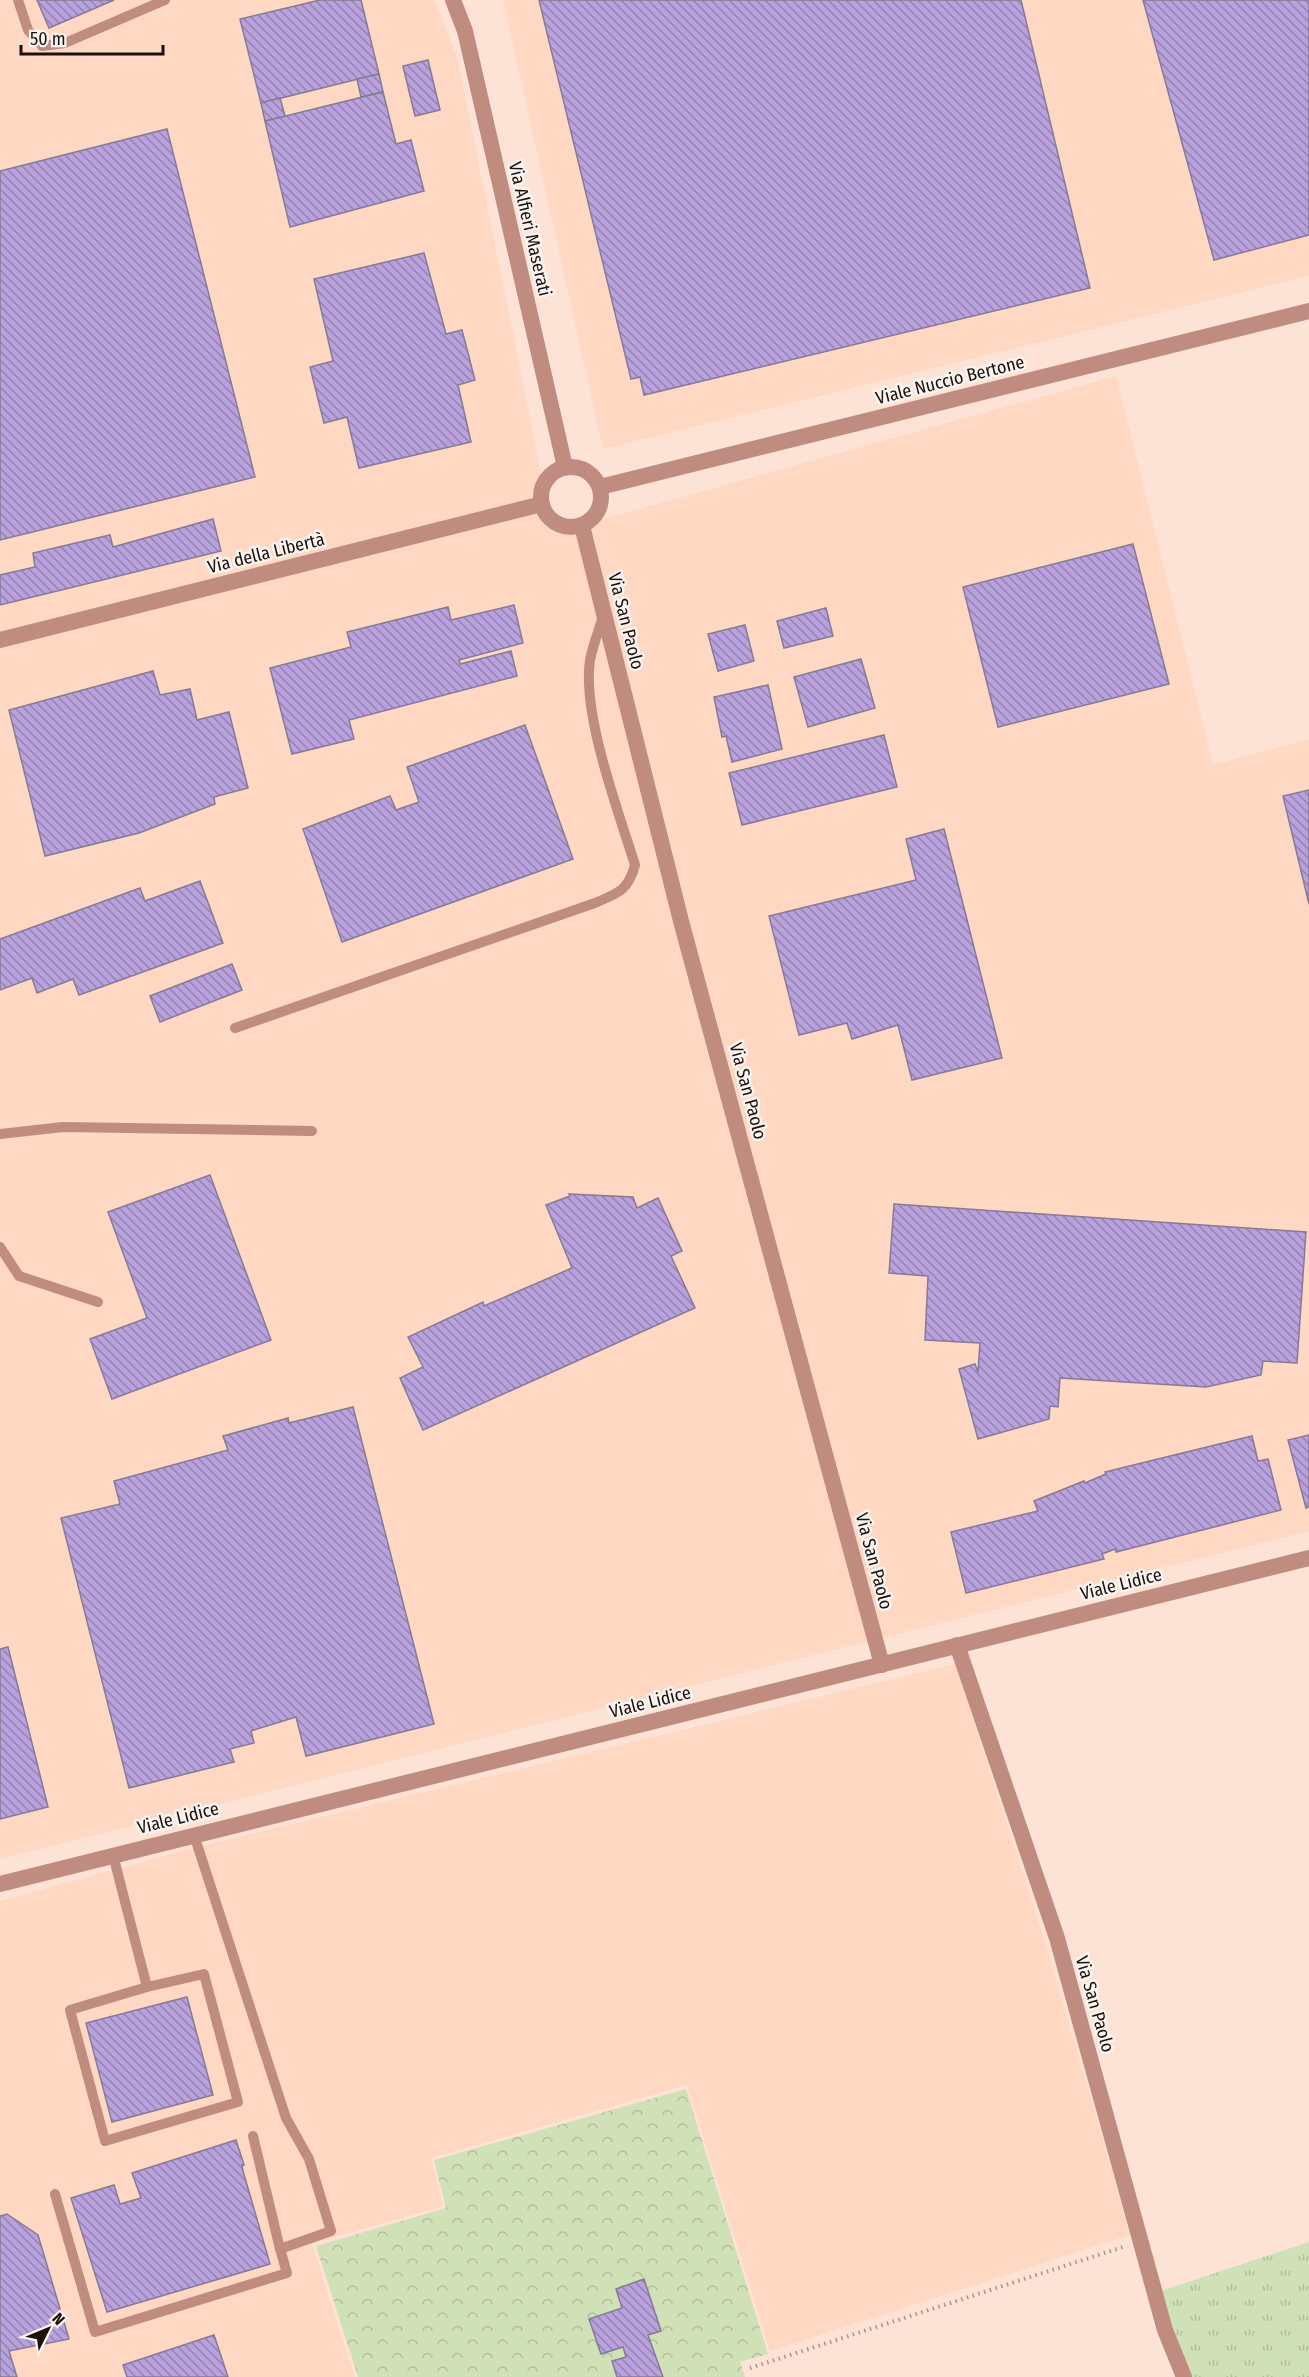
<svg xmlns="http://www.w3.org/2000/svg" width="1309" height="2377" font-family="'Fira Sans Condensed',sans-serif">
<defs>
<pattern id="grass-tufts" width="24" height="20" patternUnits="userSpaceOnUse" patternTransform="scale(1.5)"><rect width="24" height="20" fill="#d0e0b7"/><path d="M3 7l-1-3M5 7V3M7 7l1-3M15 17l-1-3M17 17v-4M19 17l1-3" fill="none" stroke="#b2bf9c"/></pattern>
<pattern id="forest-crowns" width="20" height="18" patternUnits="userSpaceOnUse" patternTransform="scale(1.5)"><rect width="20" height="18" fill="#d0e0b7"/><path d="M2 6a3 3 0 1 1 6 0M12 15a3 3 0 1 1 6 0" fill="none" stroke="#b2bf9c"/></pattern>
<pattern id="building-back-hatch" width="6" height="6" patternUnits="userSpaceOnUse" patternTransform="scale(1.5)"><rect width="6" height="6" fill="#b8a1dc"/><path d="M-1 5l2 2M0 0l6 6M5-1l2 2" fill="none" stroke="#9582b1"/></pattern>
</defs>
<rect width="100%" height="100%" fill="#fce3d5"/>
<g fill="#fed8c3">
<path d="M0 0H435L458 61 553 533 1116 376 1213 765 1309 739V1531L0 1859Z"/>
<path d="M503 0H1309V276L603 449Z"/>
<path d="M955 1664 1048 1951 1130 2235 770 2351 687 2085 431 2158 443 2206 312 2244 355 2377H0V1901L189 1849Z"/>
</g>
<path fill="url(#grass-tufts)" d="M1309 2242V2377H1190L1177 2346 1161 2291Z"/>
<path fill="url(#forest-crowns)" d="M686 2089 768 2354 740 2362 745 2377H358L316 2246 446 2208 434 2160Z"/>
<g fill="url(#building-back-hatch)" stroke="#857b95" stroke-width="1.5">
<path d="M37 0H114L49 28Z"/>
<path d="M320 0H361L379 74 261 103 240 19Z"/>
<path d="M539 0H1021L1090 288 644 395 640 377 631 379Z"/>
<path d="M1143 0H1309V235L1214 260Z"/>
<path d="M428 60 440 110 415 116 403 66Z"/>
<path d="M379 74 383 92 361 97 357 79Z"/>
<path d="M383 92 396 144 411 140 424 191 290 227 265 121Z"/>
<path d="M280 98 285 116 265 121 261 103Z"/>
<path d="M167 129 255 477 0 540V171Z"/>
<path d="M424 253 446 334 462 330 475 380 458 385 471 442 359 468 347 417 324 423 310 367 333 361 314 279Z"/>
<path d="M213 519 221 551 0 605V575L35 567 33 553 110 535 113 547Z"/>
<path d="M1133 544 1169 684 998 727 963 587Z"/>
<path d="M514 605 523 643 459 660 460 664 511 651 517 676 349 720 354 739 292 754 270 668 351 647 347 632 448 607 451 620Z"/>
<path d="M826 608 833 636 784 648 777 621Z"/>
<path d="M745 625 754 661 718 671 708 634Z"/>
<path d="M861 659 875 708 808 727 794 677Z"/>
<path d="M153 671 160 695 190 689 197 720 229 712 248 788 214 797 215 804 139 833 45 856 9 710Z"/>
<path d="M768 685 782 749 732 762 726 736 722 737 714 697Z"/>
<path d="M525 725 573 859 342 942 303 829 390 796 396 810 419 802 407 767Z"/>
<path d="M884 735 897 787 742 825 729 773Z"/>
<path d="M1309 790V904L1283 796Z"/>
<path d="M944 829 1002 1058 912 1080 898 1025 852 1039 847 1023 799 1035 769 916 916 880 906 839Z"/>
<path d="M200 881 223 943 79 995 73 979 37 993 32 978 0 990V939L140 888 145 901Z"/>
<path d="M232 964 242 990 160 1022 150 996Z"/>
<path d="M210 1175 271 1340 112 1399 90 1339 147 1318 108 1212Z"/>
<path d="M569 1194 633 1197 637 1208 658 1198 682 1251 671 1256 695 1308 423 1430 400 1378 423 1367 408 1337 483 1302 484 1306 572 1268 546 1205 570 1196Z"/>
<path d="M894 1204 1306 1232 1297 1363 1263 1361 1261 1375 1206 1387 1060 1378 1058 1407 1050 1406 1049 1419 978 1439 959 1369 975 1364 978 1372 980 1343 925 1340 928 1276 889 1273Z"/>
<path d="M353 1407 434 1724 306 1756 296 1717 251 1731 254 1743 230 1749 234 1762 129 1788 61 1518 120 1504 114 1481 228 1450 223 1436 288 1418 289 1423Z"/>
<path d="M1309 1435V1507L1306 1508 1288 1440Z"/>
<path d="M1252 1436 1258 1461 1268 1459 1281 1510 1116 1552 1115 1549 1102 1554 1104 1559 966 1593 951 1532 1038 1511 1034 1501 1084 1481 1085 1483 1106 1474 1105 1472Z"/>
<path d="M8 1647 48 1807 0 1819V1649Z"/>
<path d="M187 1997 213 2095 112 2122 86 2023Z"/>
<path d="M236 2140 244 2165H242L243 2171 270 2264 107 2312 71 2198 114 2185 120 2204 141 2198 132 2173Z"/>
<path d="M7 2214 38 2235 69 2339 9 2351 17 2377H0V2216Z"/>
<path d="M644 2279 661 2331 648 2335 663 2377H617L612 2361 626 2357 623 2347 601 2354 589 2319 622 2308 616 2289Z"/>
<path d="M214 2335 228 2377H127L123 2365Z"/>
</g>
<g fill="none" stroke-linecap="round" stroke-linejoin="round">
<path stroke="#a89489" stroke-width="4" stroke-dasharray="1.5 4.5" stroke-linecap="butt" d="M750 2368 1126 2246"/>
<g stroke="#c08c7f" stroke-width="10">
<path d="M18 0 28 30 42 46 65 43 165 0"/>
<path d="M235 1028 595 903C618 893 628 891 635 865 618 810 582 715 590 660 593 645 599 630 603 616"/>
<path d="M0 1134 63 1127 312 1131"/>
<path d="M0 1247 19 1276 98 1302"/>
<path d="M113 1855 147 1987 204 1974 238 2102 105 2141 70 2010 147 1987"/>
<path d="M253 2136 280 2249"/>
<path d="M55 2194 95 2332 287 2273 280 2249 331 2231 309 2159 286 2118 194 1835"/>
</g>
<g stroke="#c08c7f" stroke-width="16">
<path d="M453 0 465 31 565 467"/>
<circle cx="571" cy="497" r="30"/>
<path d="M600 487 1309 311"/>
<path d="M582 526 681 921 882 1665"/>
<path d="M0 640 542 504"/>
<path d="M957 1645 1057 1938 1165 2330 1184 2377"/>
<path d="M0 1884 1309 1558"/>
</g>
</g>
<g text-anchor="middle" stroke-width="5" stroke-linejoin="round" paint-order="stroke">
<g font-size="18" fill="#1b100b" stroke="#faf4f1">
<text transform="translate(530 229) rotate(77)" y="6">Via Alfieri Maserati</text>
<text transform="translate(950 380) rotate(-14)" y="6">Viale Nuccio Bertone</text>
<text transform="translate(266 553) rotate(-14)" y="6">Via della Libertà</text>
<text transform="translate(626 621) rotate(76)" y="6">Via San Paolo</text>
<text transform="translate(748 1091) rotate(75)" y="6">Via San Paolo</text>
<text transform="translate(874 1561) rotate(75)" y="6">Via San Paolo</text>
<text transform="translate(1121 1584) rotate(-14)" y="6">Viale Lidice</text>
<text transform="translate(650 1702) rotate(-14)" y="6">Viale Lidice</text>
<text transform="translate(178 1818) rotate(-14)" y="6">Viale Lidice</text>
<text transform="translate(1095 2004) rotate(74)" y="6">Via San Paolo</text>
</g>
</g>
<g transform="translate(48 2329) rotate(47)" stroke="#faf4f1" stroke-width="4.5" paint-order="stroke">
<path d="M0-4.5L10 22L0 15L-10 22Z" fill="#1b100b"/>
<text y="-9" font-size="16" font-weight="bold" text-anchor="middle" fill="#1b100b">N</text>
</g>
<path d="M21 45v9h142v-9" fill="none" stroke="#1b100b" stroke-width="3"/>
<text x="30" y="45" font-size="18" fill="#1b100b" stroke="#faf4f1" stroke-width="4.5" paint-order="stroke">50 m</text>
</svg>
